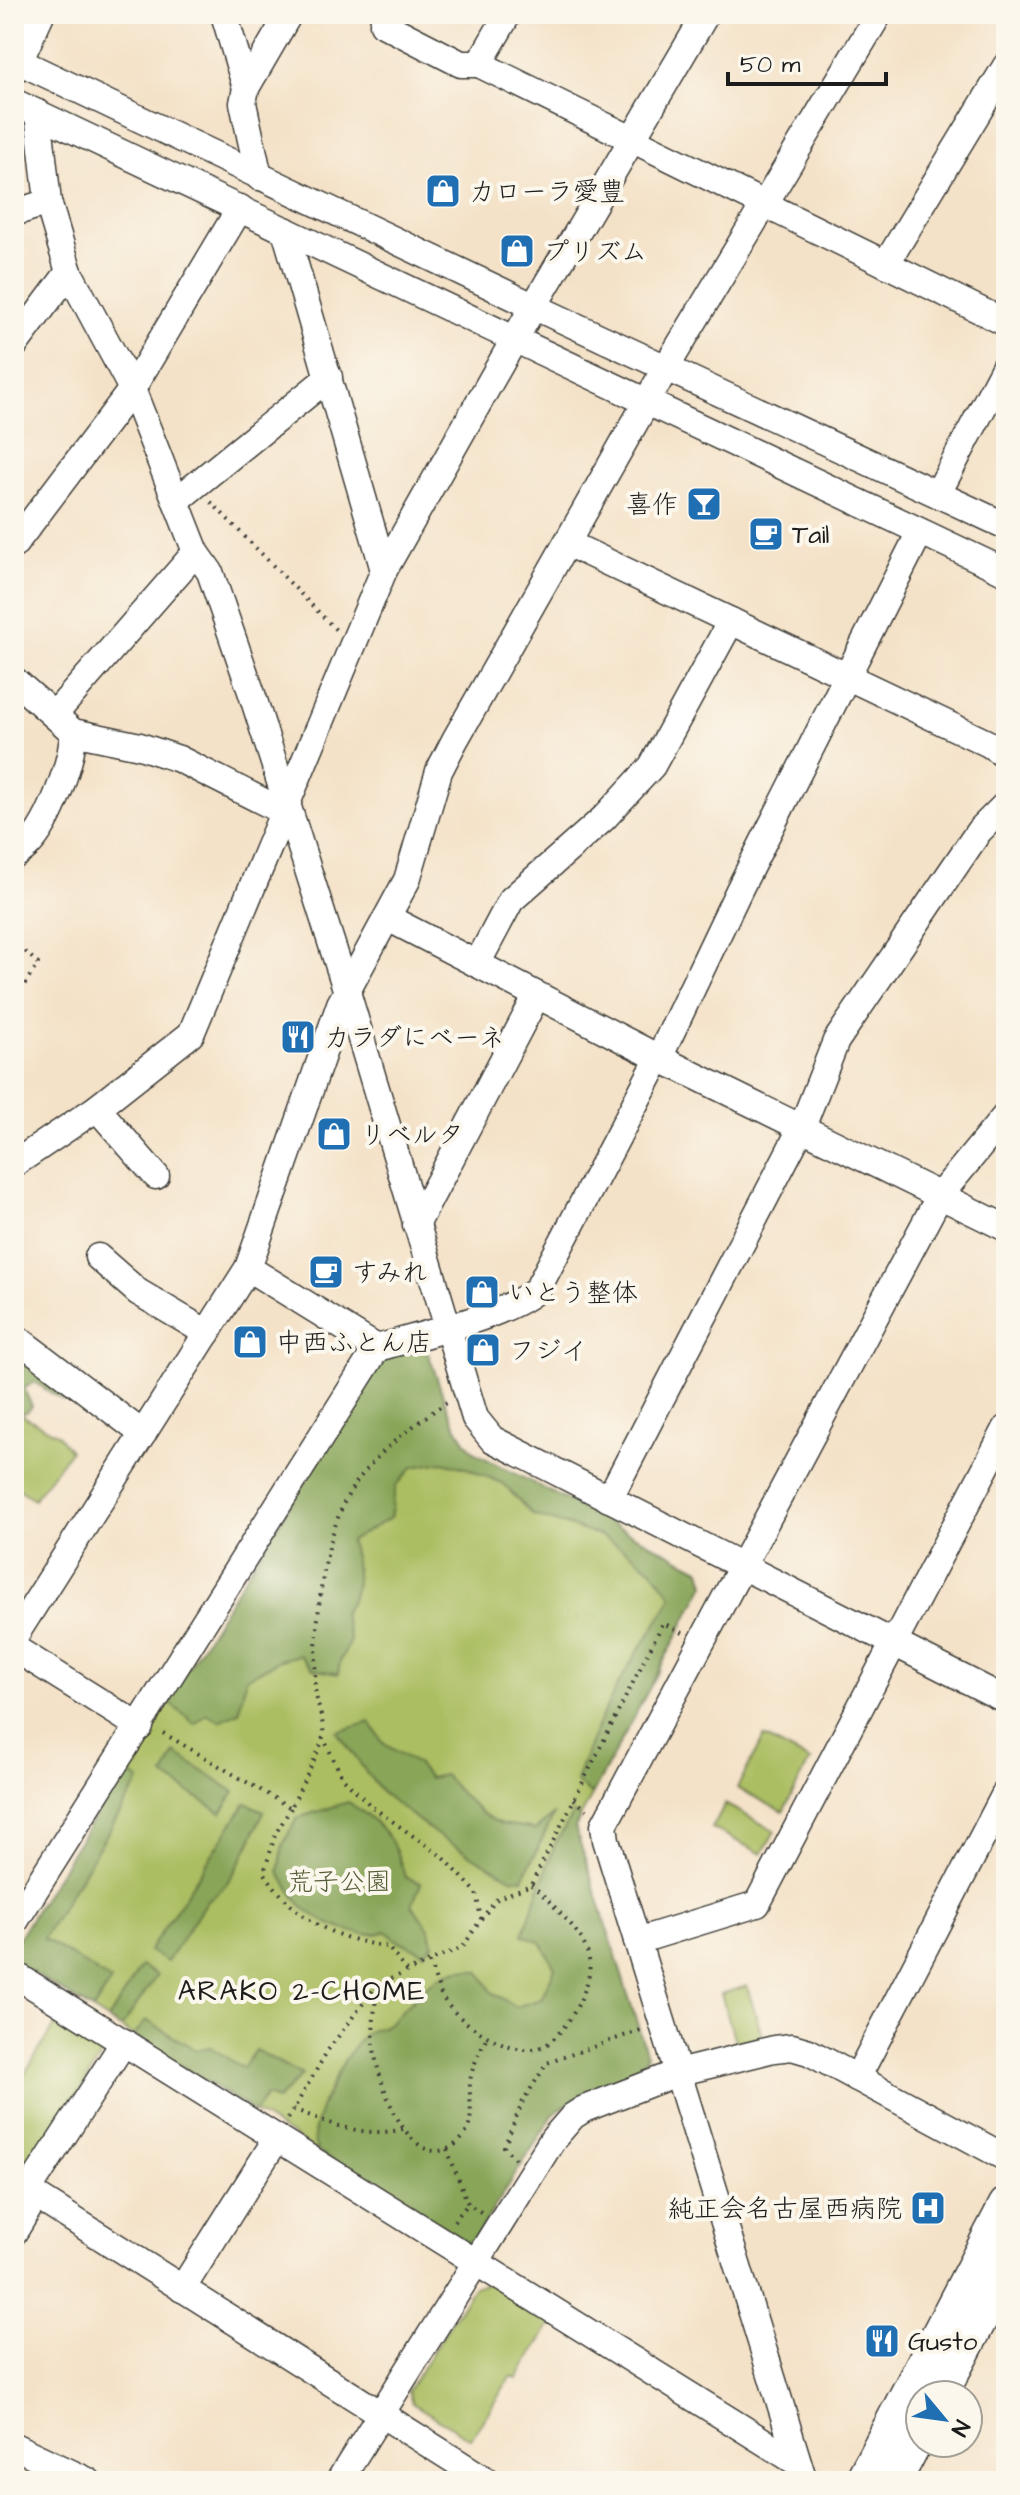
<svg xmlns="http://www.w3.org/2000/svg" width="1020" height="2495" font-family="'Architects Daughter','Klee One',sans-serif">
<rect width="100%" height="100%" fill="#fbf7ec"/>
<filter id="ink" filterUnits="userSpaceOnUse"><feTurbulence type="fractalNoise" baseFrequency=".0125" numOctaves="2"/><feDisplacementMap in="SourceGraphic" scale="16" xChannelSelector="R" yChannelSelector="G"/><feConvolveMatrix kernelMatrix="1 2 1 2 8 2 1 2 1" color-interpolation-filters="sRGB"/></filter>
<filter id="wash" filterUnits="userSpaceOnUse"><feTurbulence type="fractalNoise" baseFrequency=".006" numOctaves="4" result="noise"/><feDisplacementMap in="SourceGraphic" scale="32" xChannelSelector="R" yChannelSelector="G"/><feGaussianBlur stdDeviation="1.8" result="paint"/><feColorMatrix in="noise" values="0 0 0 0 0 0 0 0 0 0 0 0 0 0 0 0 0 1.4 0 .05"/><feComposite in="paint" operator="in"/></filter>
<g filter="url(#wash)">
<rect width="100%" height="100%" fill="#f4e2c8"/>
<g fill="#abbe62" stroke="#646d3f" stroke-width="2">
<path d="M414 1344 428 1353C441 1387 449 1425 475 1453L701 1570 705 1584 575 1827 647 2055 642 2070C609 2082 580 2092 553 2115L473 2241 463 2243 14 1961V1945L383 1357Z"/>
<path d="M14 1411 57 1434 70 1451 34 1499 14 1486Z"/>
<path d="M764 1737 810 1761 783 1812 737 1788Z"/>
<path d="M725 1804 775 1831 762 1854 712 1828Z"/>
<path d="M747 1986 762 2036 736 2044 721 1994Z"/>
<path d="M62 2015 108 2044 39 2162H29L14 2152V2090Z"/>
<path d="M487 2283 552 2322 517 2379 511 2376 471 2439 412 2403 408 2391 474 2286Z"/>
</g>
<g fill="#88a558" stroke="#52603a" stroke-width="2">
<path d="M414 1344 428 1353C441 1387 449 1425 475 1453L701 1570 705 1584 592 1795 576 1782C588 1743 610 1696 632 1661 646 1639 661 1620 672 1596L653 1571 632 1554 601 1536 533 1515 502 1483 469 1469 443 1462 413 1467 396 1486 390 1518 350 1541C357 1567 362 1590 343 1613L350 1640 340 1662 338 1674 313 1669 299 1655 280 1660 246 1678 239 1712 220 1721 207 1714 195 1724 167 1701 383 1357Z"/>
<path d="M14 1346 70 1390 69 1397 64 1401 34 1382 24 1389 32 1406 27 1412 14 1416Z"/>
<path d="M370 1722 383 1743 417 1764 429 1778 444 1775C458 1791 482 1819 503 1824 513 1827 523 1825 535 1830L554 1814 523 1879 511 1878 440 1837 381 1792 337 1732Z"/>
<path d="M175 1753 235 1792 221 1813 164 1776Z"/>
<path d="M124 1770 140 1780 43 1938 111 1981 93 2010 14 1961V1945Z"/>
<path d="M348 1802C382 1824 394 1837 405 1877L421 1883 412 1905 430 1930 433 1944 424 1953 395 1939 386 1931C364 1941 323 1924 305 1909 295 1900 287 1884 279 1873L283 1844 297 1818Z"/>
<path d="M246 1803 264 1811C253 1837 232 1889 207 1900L167 1962 149 1951Z"/>
<path d="M573 1813 580 1817 575 1827 647 2055 642 2070C609 2082 580 2092 553 2115L473 2241 464 2243 318 2152C317 2148 314 2144 314 2140 312 2117 348 2044 368 2032 375 2028 384 2028 390 2022 416 1998 440 1960 480 1972L492 1992 516 2007 541 1999 555 1968 541 1942 523 1935 555 1844Z"/>
<path d="M141 1966 157 1975 121 2028 108 2020Z"/>
<path d="M146 2020 196 2050 210 2047 243 2068 256 2050 302 2075 277 2100 266 2096 255 2112 134 2036Z"/>
</g>
</g>
<g filter="url(#ink)">
<g fill="none" stroke-linecap="round" stroke-linejoin="round">
<defs>
<g id="minor">
<path d="M224 14 246 88 243 103 259 177"/>
<path d="M388 14 383 24 461 64H479"/>
<path d="M508 14 479 64 1006 323"/>
<path d="M14 59 535 307 1006 526"/>
<path d="M19 62 41 14"/>
<path d="M246 88 289 14"/>
<path d="M14 102 1006 572"/>
<path d="M38 113 48 202 69 272 132 389 196 552 210 572 252 694 347 992 475 1418 492 1439 1006 1700"/>
<path d="M14 213 48 202"/>
<path d="M285 230 384 570"/>
<path d="M886 264 1006 66"/>
<path d="M14 346 69 272"/>
<path d="M938 493 1006 364"/>
<path d="M176 501 329 377"/>
<path d="M567 543 989 744 1006 755"/>
<path d="M14 545 132 389 240 208"/>
<path d="M14 680 73 732 140 746 179 759 284 812"/>
<path d="M54 715 196 552"/>
<path d="M14 856C19 852 25 849 29 844 50 823 73 760 73 732"/>
<path d="M388 918 659 1058 1006 1228"/>
<path d="M477 964 511 900 604 818 652 766 731 621"/>
<path d="M97 1108 156 1176"/>
<path d="M14 1164 97 1108 191 1034 384 570 514 340 706 14"/>
<path d="M416 1225 537 995"/>
<path d="M98 1257 138 1292 207 1333"/>
<path d="M248 1268 377 1348C415 1337 513 1314 538 1288L659 1058 739 890 920 532"/>
<path d="M14 1336 143 1434"/>
<path d="M609 1499 802 1127 836 1041 979 831 1006 804"/>
<path d="M14 1637 248 1268 340 1004 407 880 439 771 455 740 667 366 879 14"/>
<path d="M14 1648 140 1727"/>
<path d="M14 1923 377 1348"/>
<path d="M637 1941 757 1904 1006 1429"/>
<path d="M14 1974 798 2463"/>
<path d="M857 2078 1006 1792"/>
<path d="M14 2182 487 2481"/>
<path d="M28 2191 124 2042"/>
<path d="M14 2232 36 2196"/>
<path d="M182 2289 277 2138"/>
<path d="M14 2446 88 2481"/>
<path d="M339 2481 553 2139 573 2116 584 2109 677 2073 774 2049 792 2047 809 2052 1006 2158"/>
<path d="M804 2481 606 1840 604 1825 940 1195 1006 1115"/>
</g>
<g id="major">
<path d="M940 2395 1006 2270"/>
<path d="M862 2481 1006 2205"/>
<path d="M894 2481 920 2432"/>
</g>
</defs>
<use href="#minor" stroke="#3c3a36" stroke-width="29"/>
<use href="#major" stroke="#3c3a36" stroke-width="37"/>
<g stroke="#3c3a36" stroke-width="4" stroke-dasharray="2 6" stroke-linecap="butt">
<path d="M211 502 336 630"/>
<path d="M14 940 38 964 14 1000"/>
<path d="M163 1733 291 1808C297 1794 322 1748 323 1736 325 1719 314 1700 315 1682 316 1625 320 1556 344 1503 365 1460 409 1428 447 1402"/>
<path d="M574 1799 587 1810"/>
<path d="M291 1808 276 1833 264 1872C295 1920 332 1938 388 1947L407 1972"/>
<path d="M481 1919 498 1898 531 1885 663 1623 683 1633"/>
<path d="M429 1963C434 1974 437 1987 443 1998 458 2023 514 2060 544 2046 554 2041 567 2024 573 2014 597 1972 596 1950 562 1915 552 1904 543 1894 531 1885"/>
<path d="M377 1987C375 2009 371 2032 375 2055 380 2083 403 2153 438 2151 450 2150 461 2142 467 2131 475 2114 467 2093 471 2076 474 2062 482 2048 487 2036"/>
<path d="M293 2109C329 2123 364 2139 403 2129"/>
<path d="M288 2119 328 2050 377 1985 463 1947 481 1919 476 1892 444 1858 371 1806 342 1777 324 1739"/>
<path d="M447 2149 468 2204 481 2212"/>
<path d="M515 2159 504 2147 523 2101 547 2063 641 2030"/>
<path d="M454 2221 468 2204"/>
</g>
<use href="#minor" stroke="#fff" stroke-width="26"/>
<use href="#major" stroke="#fff" stroke-width="34"/>
</g>
</g>
<defs>
<symbol id="shop-square" viewBox="-11 -11 22 22"><rect x="-9" y="-9" width="18" height="18" rx="4" fill="#1f6fb2" stroke="#fbf7ec"/><path d="M-5-2.5h2.3a2.7 3.5 0 0 1 5.4 0H5L5.5 6h-11ZM-1.5-2.5h3a1.5 2.3 0 0 0-3 0Z" fill="#fff"/></symbol>
<symbol id="bar-square" viewBox="-11 -11 22 22"><rect x="-9" y="-9" width="18" height="18" rx="4" fill="#1f6fb2" stroke="#fbf7ec"/><path d="M-6-5H6L.8 .8V4.5H3.5V6h-7V4.5H-.8V.8Z" fill="#fff"/></symbol>
<symbol id="cafe-square" viewBox="-11 -11 22 22"><rect x="-9" y="-9" width="18" height="18" rx="4" fill="#1f6fb2" stroke="#fbf7ec"/><path d="M-5.5-4.5H6V0H3Q3 3.5 0 3.5H-2.5Q-5.5 3.5-5.5 0ZM3-3.2v2h1.7v-2ZM-6 4.5H4V6H-6Z" fill="#fff"/></symbol>
<symbol id="restaurant-square" viewBox="-11 -11 22 22"><rect x="-9" y="-9" width="18" height="18" rx="4" fill="#1f6fb2" stroke="#fbf7ec"/><path d="M-5-6h1v4h1v-4h1v4h1v-4h1v5L-1.5 .5V6h-2V.5L-5-1ZM5-6V6H3V1.5H1.5Q1.5-4 5-6Z" fill="#fff"/></symbol>
<symbol id="hospital-square" viewBox="-11 -11 22 22"><rect x="-9" y="-9" width="18" height="18" rx="4" fill="#1f6fb2" stroke="#fbf7ec"/><path d="M-5-5h3v3.5h4V-5h3V5h-3V1.5h-4V5h-3Z" fill="#fff"/></symbol>
</defs>
<g fill-rule="evenodd">
<use href="#shop-square" x="423" y="171" width="40" height="40"/>
<use href="#shop-square" x="497" y="231" width="40" height="40"/>
<use href="#bar-square" x="684" y="484" width="40" height="40"/>
<use href="#cafe-square" x="746" y="514" width="40" height="40"/>
<use href="#restaurant-square" x="278" y="1017" width="40" height="40"/>
<use href="#shop-square" x="314" y="1114" width="40" height="40"/>
<use href="#cafe-square" x="306" y="1252" width="40" height="40"/>
<use href="#shop-square" x="462" y="1272" width="40" height="40"/>
<use href="#shop-square" x="230" y="1322" width="40" height="40"/>
<use href="#shop-square" x="463" y="1330" width="40" height="40"/>
<use href="#hospital-square" x="908" y="2188" width="40" height="40"/>
<use href="#restaurant-square" x="862" y="2321" width="40" height="40"/>
</g>
<g text-anchor="middle" stroke-width="8" stroke-linejoin="round" paint-order="stroke">
<g font-size="26" fill="#1c1c1c" stroke="#fbf7ec" text-anchor="start">
<text x="469" y="200">カローラ愛豊</text>
<text x="543" y="260">プリズム</text>
<text x="678" y="513" text-anchor="end">喜作</text>
<text x="792" y="543">Tail</text>
<text x="324" y="1046">カラダにベーネ</text>
<text x="360" y="1143">リベルタ</text>
<text x="352" y="1281">すみれ</text>
<text x="508" y="1301">いとう整体</text>
<text x="276" y="1351">中西ふとん店</text>
<text x="509" y="1359">フジイ</text>
<text x="902" y="2217" text-anchor="end">純正会名古屋西病院</text>
<text x="908" y="2350">Gusto</text>
</g>
<g font-size="26" fill="#555d38" stroke="#fbf7ec">
<text x="339" y="1890">荒子公園</text>
</g>
<g font-size="28" letter-spacing="2" fill="#1c1c1c" stroke="#fbf7ec">
<text x="302" y="2000">ARAKO 2-CHOME</text>
</g>
</g>
<rect width="1020" height="2495" fill="none" stroke="#fbf7ec" stroke-width="48"/>
<g transform="translate(944 2419) rotate(119)"><circle r="38" fill="#fbf7ec" stroke="#a29f99" stroke-width="2"/>
<path d="M0-6L14 30L0 20L-14 30Z" fill="#1f6fb2"/>
<text y="-12" font-size="22" font-weight="bold" text-anchor="middle" fill="#1c1c1c">N</text>
</g>
<path d="M728 72v12h158v-12" fill="none" stroke="#1c1c1c" stroke-width="4"/>
<text x="740" y="72" font-size="24" fill="#1c1c1c" stroke="#fbf7ec" stroke-width="6" paint-order="stroke">50 m</text>
</svg>
